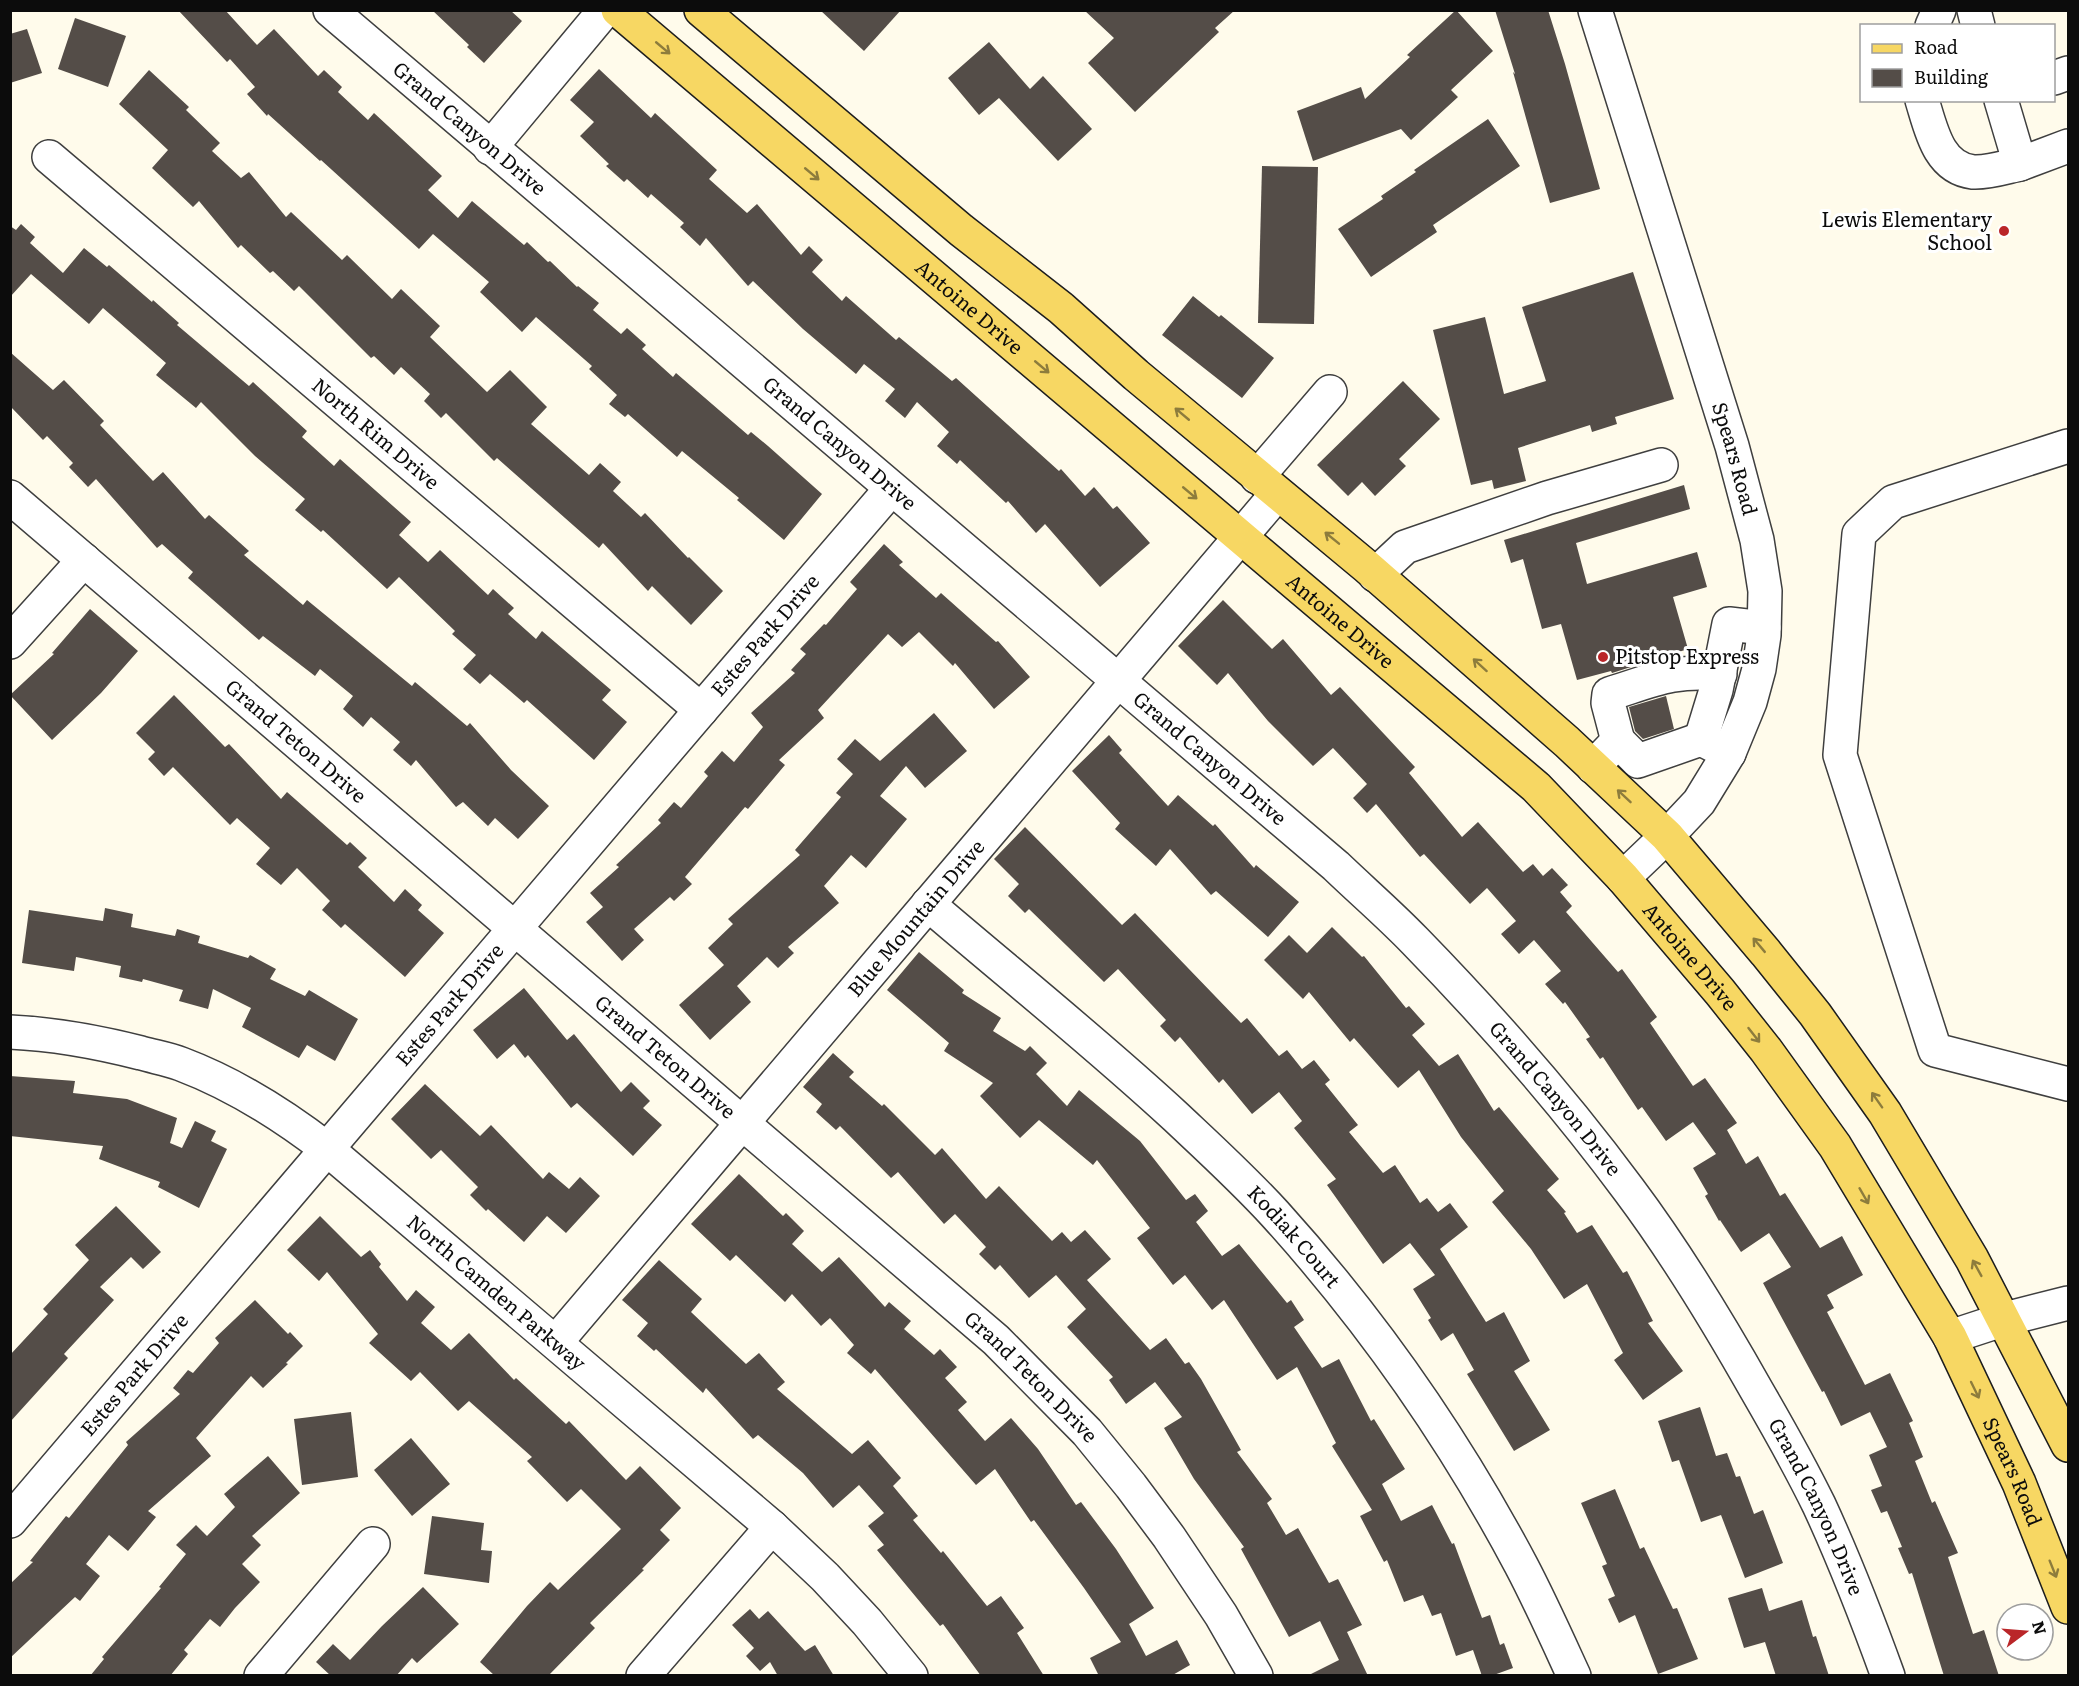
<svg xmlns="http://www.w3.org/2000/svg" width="2079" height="1686" font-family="Literata,serif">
<rect width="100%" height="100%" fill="#fffbeb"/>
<g fill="#544d48">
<path d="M178 10H225L257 45 274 29 318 76 324 70 342 87 338 92 368 120 374 113 442 176 428 190 458 218 472 201 524 245 527 242 548 262 550 261 577 287 578 286 599 303 593 310 621 334 627 328 646 345 642 349 673 377 676 373 748 435 751 432 768 446 822 494 784 540 737 500 739 498 682 451 677 457 628 414 625 417 609 404 617 395 589 369 592 366 536 317 522 332 480 292 489 282 433 234 419 249 321 160 320 161 268 114 267 116 247 94 255 87 230 59 227 62Z"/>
<path d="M432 10H510L522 21 484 63 467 47 469 45Z"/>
<path d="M820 10H901L864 51Z"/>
<path d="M1084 10H1235L1215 28 1219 32 1135 112 1088 63 1114 38Z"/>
<path d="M1456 10 1493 51 1451 90 1458 97 1411 140 1401 129 1313 161 1297 111 1361 87 1365 99 1410 57 1407 55Z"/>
<path d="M1495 10H1548L1565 64 1600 189 1550 203 1513 72 1515 74Z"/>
<path d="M75 18 126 36 108 87 58 69Z"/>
<path d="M27 29 42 73 10 83V34Z"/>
<path d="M989 42 1030 89 1043 76 1092 129 1058 161 999 98 979 115 948 78Z"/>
<path d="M599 69 651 118 655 113 717 170 709 179 747 213 757 204 801 255 809 246 823 260 812 272 842 301 846 296 896 340 899 337 952 381 956 378 1059 471 1061 469 1085 496 1094 487 1113 509 1117 506 1150 543 1100 587 1045 524 1036 533 1008 501 1006 503 960 460 957 464 937 446 949 432 917 402 905 418 885 401 895 389 864 364 856 374 803 329 753 281 748 286 706 238 700 246 680 227 684 223 651 194 648 198 627 179 624 182 606 166 609 164 580 136 594 122 570 100Z"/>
<path d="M149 70 189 107 186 110 220 143 212 151 241 178 249 172 286 217 291 212 342 260 347 255 392 299 401 289 440 326 430 337 487 392 510 370 547 407 531 424 589 475 600 463 621 482 613 491 641 517 645 513 688 558 689 557 723 591 691 625 652 586 648 591 603 543 599 548 497 458 494 461 446 413 441 418 424 401 430 394 401 367 394 375 374 356 371 358 299 286 294 291 273 271 270 273 241 245 238 248 199 201 193 207 152 168 168 150 119 104Z"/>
<path d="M1488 119 1520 166 1433 225 1437 232 1371 277 1338 229 1383 199 1381 196 1416 172 1414 170Z"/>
<path d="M1262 166 1318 167 1314 324 1258 323Z"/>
<path d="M21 224 35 237 30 243 63 273 84 248 107 267 109 265 152 302 153 300 179 323 177 325 249 386 253 382 307 431 302 437 334 466 340 459 411 522 399 535 428 562 440 550 488 595 493 589 514 608 508 614 536 639 542 631 611 690 602 700 627 722 594 760 527 700 524 703 490 674 480 684 463 669 476 655 452 634 455 631 399 577 387 589 323 530 321 532 295 510 305 499 255 456 201 402 196 408 156 375 166 363 103 308 89 324 31 274 10 297V226L16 230Z"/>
<path d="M1633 272 1674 399 1615 417 1617 424 1592 432 1590 425 1518 448 1526 481 1494 489 1492 480 1471 485 1433 330 1485 317 1504 394 1546 381 1522 307Z"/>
<path d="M1193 296 1219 317 1221 315 1274 358 1242 398 1162 335Z"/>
<path d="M10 352 53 390 64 380 104 421 100 425 153 481 163 472 205 519 209 515 249 551 244 555 303 605 307 600 412 686 415 682 467 726 470 723 511 770 549 806 518 839 495 818 488 826 463 802 456 807 416 760 411 766 393 750 400 742 371 717 363 727 343 709 353 696 320 669 315 676 263 636 259 640 188 578 193 572 162 544 157 548 96 479 88 487 69 467 73 463 47 436 43 440 10 406Z"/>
<path d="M1403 381 1440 419 1399 459 1406 466 1375 496 1362 482 1348 496 1317 465Z"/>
<path d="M1684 485 1690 509 1576 543 1587 584 1697 552 1707 587 1673 597 1688 649 1612 673 1611 671 1577 680 1561 624 1542 629 1523 559 1511 563 1504 540Z"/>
<path d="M884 544 903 562 899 565 936 598 941 593 996 642 998 641 1030 677 994 709 955 663 953 666 919 632 902 647 888 634 818 710 824 718 779 760 785 765 748 809 745 807 685 877 692 884 674 901 670 897 634 929 644 940 622 961 586 922 603 907 590 893 619 867 616 865 661 823 658 820 674 802 681 808 708 776 704 772 722 751 734 762 763 727 751 713 795 673 791 670 806 654 800 649 824 624 826 625 857 589 850 582Z"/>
<path d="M1223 600 1272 649 1283 639 1331 695 1340 687 1415 767 1409 773 1462 837 1478 822 1523 872 1533 864 1543 876 1552 868 1568 885 1560 892 1572 906 1566 912 1618 972 1622 969 1657 1017 1650 1023 1693 1086 1705 1078 1737 1123 1727 1130 1746 1164 1758 1156 1780 1196 1785 1193 1820 1248 1842 1236 1863 1275 1827 1295 1834 1308 1827 1312 1865 1385 1890 1373 1913 1421 1909 1423 1923 1457 1915 1461 1932 1503 1935 1501 1958 1553 1948 1557 1973 1634 1984 1630 1999 1676H1944L1912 1573 1909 1574 1898 1548 1902 1547 1887 1511 1881 1513 1871 1490 1882 1486 1869 1455 1887 1447 1870 1412 1841 1426 1824 1391 1822 1392 1763 1283 1791 1267 1769 1233 1741 1252 1720 1220 1719 1221 1705 1196 1708 1194 1693 1168 1716 1154 1693 1122 1666 1141 1642 1107 1638 1110 1603 1057 1600 1059 1586 1039 1590 1037 1565 1002 1563 1004 1545 984 1561 971 1534 940 1519 954 1501 934 1516 921 1487 888 1470 904 1424 854 1420 857 1376 804 1367 813 1353 798 1367 784 1333 748 1313 766 1268 721 1228 673 1217 685 1178 646Z"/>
<path d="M90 609 138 651 101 693 52 740 10 695 54 654 52 653Z"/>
<path d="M174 695 225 747 229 744 281 799 287 792 347 845 350 842 367 858 358 867 394 902 405 889 422 905 418 910 444 933 405 977 345 924 341 928 322 910 330 901 297 868 281 885 256 864 270 848 237 818 230 825 173 767 164 776 148 759 155 752 136 733Z"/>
<path d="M1666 696 1674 729 1643 739 1635 731 1629 707Z"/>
<path d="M934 713 967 751 925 788 906 766 880 796 907 819 866 868 851 855 824 886 839 903 788 947 794 953 778 968 767 957 737 986 751 1002 710 1040 679 1005 724 965 708 948 733 924 728 919 800 855 795 850 841 797 836 793 853 774 837 759 855 739 880 761Z"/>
<path d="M1109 735 1122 750 1119 753 1168 806 1178 795 1213 826 1215 824 1254 868 1256 865 1299 902 1268 937 1216 891 1211 895 1170 849 1156 866 1115 829 1120 823 1072 771Z"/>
<path d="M1025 827 1122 925 1135 913 1241 1023 1247 1018 1279 1056 1287 1050 1302 1069 1314 1060 1330 1080 1325 1084 1358 1125 1349 1132 1383 1173 1395 1165 1420 1203 1427 1198 1438 1212 1450 1203 1468 1227 1440 1249 1486 1322 1504 1312 1530 1361 1514 1371 1550 1430 1514 1451 1467 1374 1474 1370 1453 1333 1441 1341 1428 1320 1431 1318 1413 1289 1435 1275 1410 1243 1383 1264 1327 1185 1336 1179 1294 1128 1302 1121 1279 1092 1252 1114 1223 1079 1219 1083 1180 1037 1175 1042 1160 1026 1166 1020 1118 969 1104 982 1029 909 1025 913 1008 896 1019 884 994 859Z"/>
<path d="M105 908 133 914 131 927 175 936 177 929 200 936 198 943 248 958 250 955 276 969 270 979 305 996 309 990 358 1019 335 1061 307 1045 299 1058 242 1027 251 1008 213 989 208 1009 179 1001 183 990 143 979 142 982 119 977 121 966 76 957 74 971 22 963 29 910 103 921Z"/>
<path d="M1332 927 1362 957 1364 956 1406 1008 1409 1006 1425 1024 1412 1035 1439 1066 1458 1054 1494 1111 1499 1107 1559 1179 1547 1190 1566 1212 1564 1213 1577 1233 1592 1225 1623 1273 1627 1271 1653 1321 1648 1323 1683 1371 1643 1400 1614 1360 1623 1353 1587 1284 1564 1299 1531 1249 1492 1202 1504 1191 1461 1137 1419 1070 1398 1088 1354 1038 1350 1042 1309 992 1303 999 1264 960 1289 935 1307 953Z"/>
<path d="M919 952 964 990 962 993 1001 1018 993 1031 1025 1051 1030 1046 1047 1063 1036 1074 1067 1106 1079 1090 1140 1141 1186 1200 1195 1194 1208 1211 1196 1222 1222 1256 1239 1244 1287 1303 1291 1300 1304 1320 1294 1327 1322 1368 1339 1359 1371 1421 1374 1419 1405 1469 1382 1484 1401 1521 1432 1505 1452 1544 1454 1543 1482 1618 1490 1615 1500 1645 1504 1643 1513 1668 1491 1676H1482L1473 1650 1456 1656 1441 1613 1432 1616 1423 1595 1404 1602 1387 1560 1384 1562 1360 1516 1372 1510 1332 1446 1336 1443 1297 1367 1277 1380 1224 1300 1212 1310 1185 1275 1173 1285 1137 1238 1150 1228 1097 1160 1093 1165 1039 1120 1020 1138 980 1096 993 1083 944 1051 949 1043 887 990Z"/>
<path d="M524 988 567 1040 574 1034 621 1092 631 1082 650 1101 643 1108 662 1125 633 1156 577 1103 571 1108 528 1055 525 1058 514 1044 497 1059 473 1030Z"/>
<path d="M833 1053 854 1072 849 1077 882 1106 884 1104 935 1155 942 1148 986 1199 999 1186 1052 1241 1062 1232 1071 1242 1085 1230 1111 1259 1087 1280 1150 1350 1166 1338 1185 1364 1189 1362 1201 1379 1241 1450 1237 1452 1272 1499 1267 1503 1286 1535 1298 1528 1329 1583 1338 1579 1362 1625 1347 1632 1368 1676H1307L1339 1660 1320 1621 1289 1637 1241 1549 1244 1547 1194 1479 1164 1428 1182 1417 1155 1382 1126 1404 1109 1380 1113 1377 1067 1327 1086 1309 1056 1275 1029 1298 1000 1265 995 1270 979 1254 986 1247 955 1214 944 1224 898 1172 891 1178 840 1126 836 1130 816 1112 822 1104 803 1087Z"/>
<path d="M10 1076 75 1081 73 1093 127 1099 177 1118 170 1143 182 1148 195 1121 216 1131 211 1141 227 1149 199 1208 158 1187 160 1182 99 1159 103 1146 10 1136Z"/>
<path d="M425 1084 480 1136 491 1125 543 1179 549 1172 569 1189 580 1177 600 1196 566 1233 547 1216 524 1242 488 1209 486 1211 470 1195 478 1187 441 1150 431 1159 391 1119Z"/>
<path d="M739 1174 783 1216 786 1213 804 1231 792 1244 822 1272 839 1257 885 1307 889 1302 911 1321 904 1329 934 1355 940 1349 957 1367 945 1378 967 1402 958 1410 985 1441 1011 1418 1038 1449 1076 1505 1081 1502 1116 1549 1154 1608 1129 1624 1146 1656 1177 1640 1190 1665 1171 1676H1099L1090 1658 1121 1642 1084 1588 1034 1520 1031 1522 995 1469 976 1485 875 1369 871 1374 847 1353 854 1345 830 1318 821 1326 792 1294 785 1302 736 1255 730 1261 691 1224Z"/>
<path d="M116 1206 161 1252 143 1269 131 1257 100 1287 114 1300 64 1354 68 1358 10 1422V1355L48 1314 43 1309 89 1260 75 1245Z"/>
<path d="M320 1216 361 1257 370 1250 381 1264 379 1267 407 1301 416 1290 435 1307 421 1323 451 1350 469 1333 514 1380 516 1378 566 1424 569 1421 626 1480 640 1466 681 1508 660 1530 670 1540 642 1569 644 1570 590 1623 595 1628 548 1676H495L480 1662 527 1606 550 1582 558 1590 621 1529 581 1489 567 1502 527 1461 532 1457 469 1401 458 1411 420 1372 411 1381 369 1343 378 1334 327 1272 319 1281 287 1250Z"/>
<path d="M659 1260 702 1299 691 1312 746 1364 759 1353 785 1382 777 1389 852 1454 868 1440 901 1478 893 1486 918 1516 913 1520 941 1553 943 1551 987 1606 1001 1596 1024 1628 1017 1633 1044 1676H981L943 1624 940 1626 877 1550 884 1545 868 1526 884 1513 859 1485 833 1508 803 1473 758 1435 753 1439 706 1388 703 1393 656 1349 654 1351 637 1336 648 1323 622 1300Z"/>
<path d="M255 1300 288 1334 290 1332 303 1346 286 1363 288 1364 263 1388 251 1376 196 1438 211 1456 148 1511 156 1517 128 1551 109 1535 86 1564 100 1576 80 1601 75 1597 10 1658V1584L33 1562 30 1561 66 1516 69 1518 128 1445 126 1442 180 1394 173 1388 188 1370 193 1373 219 1343 215 1338Z"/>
<path d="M1700 1407 1716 1456 1727 1453 1736 1477 1740 1476 1754 1514 1763 1510 1783 1563 1745 1578 1721 1515 1701 1522 1679 1460 1672 1462 1658 1421Z"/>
<path d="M351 1412 358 1477 302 1485 294 1419Z"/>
<path d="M411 1438 450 1484 412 1516 374 1470Z"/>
<path d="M268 1456 300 1493 252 1536 261 1545 242 1564 260 1582 235 1608 220 1627 210 1619 184 1650 188 1654 170 1676H90L104 1659 102 1657 161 1588 159 1587 186 1554 176 1545 196 1525 207 1536 235 1507 224 1494Z"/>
<path d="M1615 1489 1640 1549 1644 1547 1673 1609 1677 1608 1698 1659 1658 1674 1635 1615 1619 1623 1608 1599 1615 1596 1602 1566 1607 1564 1581 1503Z"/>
<path d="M432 1516 484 1523 481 1550 492 1551 489 1583 424 1574Z"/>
<path d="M423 1587 459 1624 417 1663 412 1658 396 1676H331L316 1662 333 1644 350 1660 382 1626Z"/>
<path d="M1762 1588 1769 1611 1802 1600 1813 1637 1816 1636 1829 1676H1776L1765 1642 1744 1648 1728 1598Z"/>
<path d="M750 1609 759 1619 768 1611 805 1651 815 1645 834 1676H778L770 1662 760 1671 746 1656 754 1648 732 1625Z"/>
</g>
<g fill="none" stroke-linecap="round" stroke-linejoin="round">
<defs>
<g id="minor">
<path id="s1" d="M330 10 1336 866C1362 891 1390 915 1415 941 1492 1020 1564 1102 1629 1190 1677 1254 1718 1322 1757 1391 1779 1429 1800 1466 1819 1505 1845 1561 1867 1618 1888 1676"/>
<path id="s2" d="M1595 10 1732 446 1757 540 1765 591 1764 635 1759 669 1750 702 1729 753 1699 802 1667 836 1623 878"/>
<path d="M1974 10 1978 26"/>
<path d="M1932 26 1939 10"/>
<path d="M2054 78 2068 73"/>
<path d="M1922 100C1931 129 1938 168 1973 172 1988 173 2006 167 2020 164"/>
<path d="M2001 100 2020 164 2068 146"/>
<path d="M490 148 605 10"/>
<path id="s3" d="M49 157 701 710"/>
<path d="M2068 446 1893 502 1859 534 1840 755 1935 1050 2068 1084"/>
<path d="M1257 477 1330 392"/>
<path id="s4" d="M10 497 996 1340 1087 1432 1131 1486 1169 1537 1221 1615 1256 1676"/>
<path d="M1375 575 1405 547 1547 498 1661 465"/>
<path d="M10 642 84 560"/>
<path d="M1701 739 1716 690 1729 624 1764 628"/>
<path d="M1618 741 1608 703 1609 694C1651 681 1674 669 1720 674"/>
<path d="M1593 767 1618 741 1638 761 1701 739 1729 753"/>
<path id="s5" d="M928 904C1011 975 1096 1043 1176 1117 1210 1149 1244 1180 1275 1214 1371 1320 1454 1439 1521 1565 1540 1601 1557 1639 1574 1676"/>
<path id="s6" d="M10 1032C55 1034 98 1042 141 1053 155 1057 168 1059 181 1064 234 1084 283 1115 327 1149L772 1527 825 1577 867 1622 911 1676"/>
<path d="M1950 1337 2005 1319 2068 1303"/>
<path id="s7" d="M556 1342 1277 494"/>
<path id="s8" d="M10 1521 701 710 891 489"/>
<path d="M261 1676 373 1544"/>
<path d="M643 1676 772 1527"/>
</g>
<g id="major">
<path id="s9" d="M618 10 1536 787 1623 878 1720 992 1766 1050 1835 1146 1950 1337 2019 1483 2068 1607"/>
<path d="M701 10 961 230 1061 308 1136 375 1367 567 1567 742 1667 836 1766 953 1815 1014 1885 1113 1972 1259 2068 1445"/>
</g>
</defs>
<use href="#minor" stroke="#3f3f3f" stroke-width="36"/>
<use href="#major" stroke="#1d1d1d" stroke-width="36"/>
<use href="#minor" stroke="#fff" stroke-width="33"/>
<use href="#major" stroke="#f7d763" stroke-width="33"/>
</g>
<defs><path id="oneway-shaft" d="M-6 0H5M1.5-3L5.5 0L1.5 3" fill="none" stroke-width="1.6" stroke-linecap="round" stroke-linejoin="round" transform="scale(1.5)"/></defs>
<g stroke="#8d7c3c">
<use href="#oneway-shaft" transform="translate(663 48) rotate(40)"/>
<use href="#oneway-shaft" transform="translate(812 174) rotate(40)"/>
<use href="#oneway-shaft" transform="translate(1042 367) rotate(40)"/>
<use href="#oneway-shaft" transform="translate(1182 414) rotate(-140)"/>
<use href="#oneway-shaft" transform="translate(1190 493) rotate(40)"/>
<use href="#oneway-shaft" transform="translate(1332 538) rotate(-141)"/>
<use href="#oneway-shaft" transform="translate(1480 665) rotate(-138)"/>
<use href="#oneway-shaft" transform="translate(1624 796) rotate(-137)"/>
<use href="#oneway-shaft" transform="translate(1759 945) rotate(-130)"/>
<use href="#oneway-shaft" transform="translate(1754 1035) rotate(52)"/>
<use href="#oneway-shaft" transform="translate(1877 1100) rotate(-125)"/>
<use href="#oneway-shaft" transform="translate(1864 1196) rotate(60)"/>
<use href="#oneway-shaft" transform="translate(1977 1268) rotate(-119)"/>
<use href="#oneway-shaft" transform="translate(1975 1390) rotate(64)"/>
<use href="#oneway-shaft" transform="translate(2053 1569) rotate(68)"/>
</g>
<g fill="#ba2629" stroke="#fff" stroke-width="2">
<circle cx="2004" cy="231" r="6"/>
<circle cx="1603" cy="657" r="6"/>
</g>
<g text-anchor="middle" stroke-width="6" stroke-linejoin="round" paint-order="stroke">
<g font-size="20" fill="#0c0c0c" stroke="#fff">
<text dy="7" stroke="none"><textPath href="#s1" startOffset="183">Grand Canyon Drive</textPath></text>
<text dy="7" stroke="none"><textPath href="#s9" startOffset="460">Antoine Drive</textPath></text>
<text dy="7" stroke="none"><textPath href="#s3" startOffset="428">North Rim Drive</textPath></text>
<text dy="7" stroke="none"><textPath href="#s1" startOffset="669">Grand Canyon Drive</textPath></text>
<text dy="7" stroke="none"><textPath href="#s2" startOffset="470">Spears Road</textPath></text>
<text dy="7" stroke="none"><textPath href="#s9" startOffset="946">Antoine Drive</textPath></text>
<text dy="7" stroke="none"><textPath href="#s8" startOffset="1164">Estes Park Drive</textPath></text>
<text dy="7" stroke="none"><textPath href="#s4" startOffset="376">Grand Teton Drive</textPath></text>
<text dy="7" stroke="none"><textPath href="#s1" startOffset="1155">Grand Canyon Drive</textPath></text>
<text dy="7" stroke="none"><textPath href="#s7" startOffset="556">Blue Mountain Drive</textPath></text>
<text dy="7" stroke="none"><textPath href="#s9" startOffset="1432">Antoine Drive</textPath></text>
<text dy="7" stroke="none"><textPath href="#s8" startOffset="678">Estes Park Drive</textPath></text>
<text dy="7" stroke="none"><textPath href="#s4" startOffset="862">Grand Teton Drive</textPath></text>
<text dy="7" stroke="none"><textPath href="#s1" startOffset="1641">Grand Canyon Drive</textPath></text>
<text dy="7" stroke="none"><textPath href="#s5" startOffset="495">Kodiak Court</textPath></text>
<text dy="7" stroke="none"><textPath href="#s6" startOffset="566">North Camden Parkway</textPath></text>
<text dy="7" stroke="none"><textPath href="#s8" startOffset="192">Estes Park Drive</textPath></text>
<text dy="7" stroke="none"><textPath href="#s4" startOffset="1348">Grand Teton Drive</textPath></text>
<text dy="7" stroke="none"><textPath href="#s9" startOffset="2042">Spears Road</textPath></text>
<text dy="7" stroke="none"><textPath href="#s1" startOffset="2127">Grand Canyon Drive</textPath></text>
</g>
<g font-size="20" fill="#0c0c0c" stroke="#fff" text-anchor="end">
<text x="1992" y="227">Lewis Elementary<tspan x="1992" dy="23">School</tspan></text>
<text x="1615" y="664" text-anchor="start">Pitstop Express</text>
</g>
</g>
<rect width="2079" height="1686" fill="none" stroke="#0c0c0c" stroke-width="24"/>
<rect x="1860" y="24" width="195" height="78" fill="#ffffff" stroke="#9e9e9e" stroke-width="1.5"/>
<rect x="1872" y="44" width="30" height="9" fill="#f7d763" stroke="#9e9e9e" stroke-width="1.5"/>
<text x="1914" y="54" font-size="18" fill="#0c0c0c">Road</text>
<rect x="1872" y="69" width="30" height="18" fill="#544d48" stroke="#9e9e9e" stroke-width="1.5"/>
<text x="1914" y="84" font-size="18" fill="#0c0c0c">Building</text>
<g transform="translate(2025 1632) rotate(74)"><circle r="28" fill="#ffffff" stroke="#9e9e9e" stroke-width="1.5"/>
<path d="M0-4.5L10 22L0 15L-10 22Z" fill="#ba2629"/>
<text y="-9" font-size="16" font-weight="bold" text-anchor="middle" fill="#0c0c0c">N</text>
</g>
</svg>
